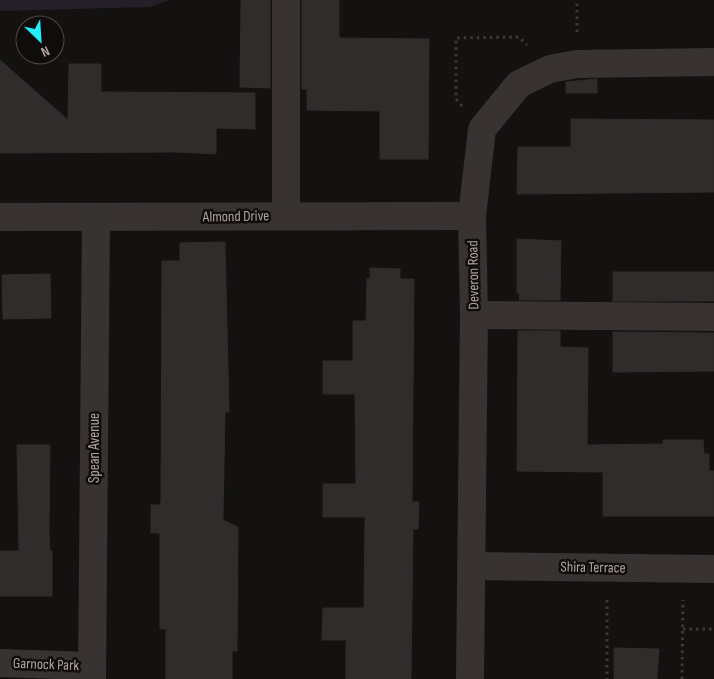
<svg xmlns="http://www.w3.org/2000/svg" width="714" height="679" font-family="'Sofia Sans Condensed',sans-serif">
<rect width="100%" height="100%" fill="#131211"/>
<path fill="#241f28" d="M0 0H170L150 7 0 11Z"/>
<g fill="#2f2d2c" stroke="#2f2c2b">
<path d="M241 0H270V88L240 87Z"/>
<path d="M302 0H339V38L429 39 428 159H380V111L307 110V89H302Z"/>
<path d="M0 60 68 120 69 64H101V92L255 93V129L216 128V154L176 152 0 153Z"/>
<path d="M597 79V93H566V82Z"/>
<path d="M571 119 714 120V192L517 194 518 147H571Z"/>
<path d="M517 239 561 241 560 300H519L520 293H517Z"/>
<path d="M225 242 229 412H225L223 520 238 527 237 651H232V679H166V629H160V533H151V505H160L161 501 162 261H180V243Z"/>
<path d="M370 268 400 269V279H414L412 502H419L418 529H413L411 679H346V640H322L323 608H364L365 517H323V484H356L355 394H323V361H353V321H366L367 279H370Z"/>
<rect x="613" y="272" width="101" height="29"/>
<path d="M50 274 51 318 3 319 2 275Z"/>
<path d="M518 331H560V347L588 348 587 445 663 444V440H703L704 454H709V471H714V516H603V472L517 471Z"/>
<path d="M613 332 714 333V371L613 372Z"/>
<path d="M17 445H50L49 534 50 551H52V596H0V551H19Z"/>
<path d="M614 648 659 649 657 679H614Z"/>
</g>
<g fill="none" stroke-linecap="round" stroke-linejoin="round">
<g stroke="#3f3938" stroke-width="3" stroke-dasharray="2.5 4" stroke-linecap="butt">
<path d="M577 32V0"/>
<path d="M462 106 456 99V38L519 37 527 45"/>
<path d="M607 600V679"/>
<path d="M683 629H714"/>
<path d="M682 679 683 600"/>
</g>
<g stroke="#383332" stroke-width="28">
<path d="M286 215V0"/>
<path d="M0 217 472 216"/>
<path d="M474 315 714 317"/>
<path d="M471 566 714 569"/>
<path d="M0 663 91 666"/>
<path d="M92 679 96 218"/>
<path d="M470 679 474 315 472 216 482 129 519 84 550 69 577 64 714 62"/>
</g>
</g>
<g text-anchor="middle" stroke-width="5" stroke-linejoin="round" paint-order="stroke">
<g font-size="15" fill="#b4a3a1" stroke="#0e0d0c">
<text transform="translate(236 216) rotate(-1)" y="5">Almond Drive</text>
<text transform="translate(473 275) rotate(-91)" y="5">Deveron Road</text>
<text transform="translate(94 448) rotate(-90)" y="5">Spean Avenue</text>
<text transform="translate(593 567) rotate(1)" y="5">Shira Terrace</text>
<text transform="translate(46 664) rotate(2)" y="5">Garnock Park</text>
</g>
</g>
<g transform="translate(40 40) rotate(155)"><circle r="24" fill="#0e0d0c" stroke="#504948"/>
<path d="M0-4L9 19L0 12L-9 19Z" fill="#20f1fc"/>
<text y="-8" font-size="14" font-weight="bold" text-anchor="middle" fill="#b4a3a1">N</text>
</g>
</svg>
